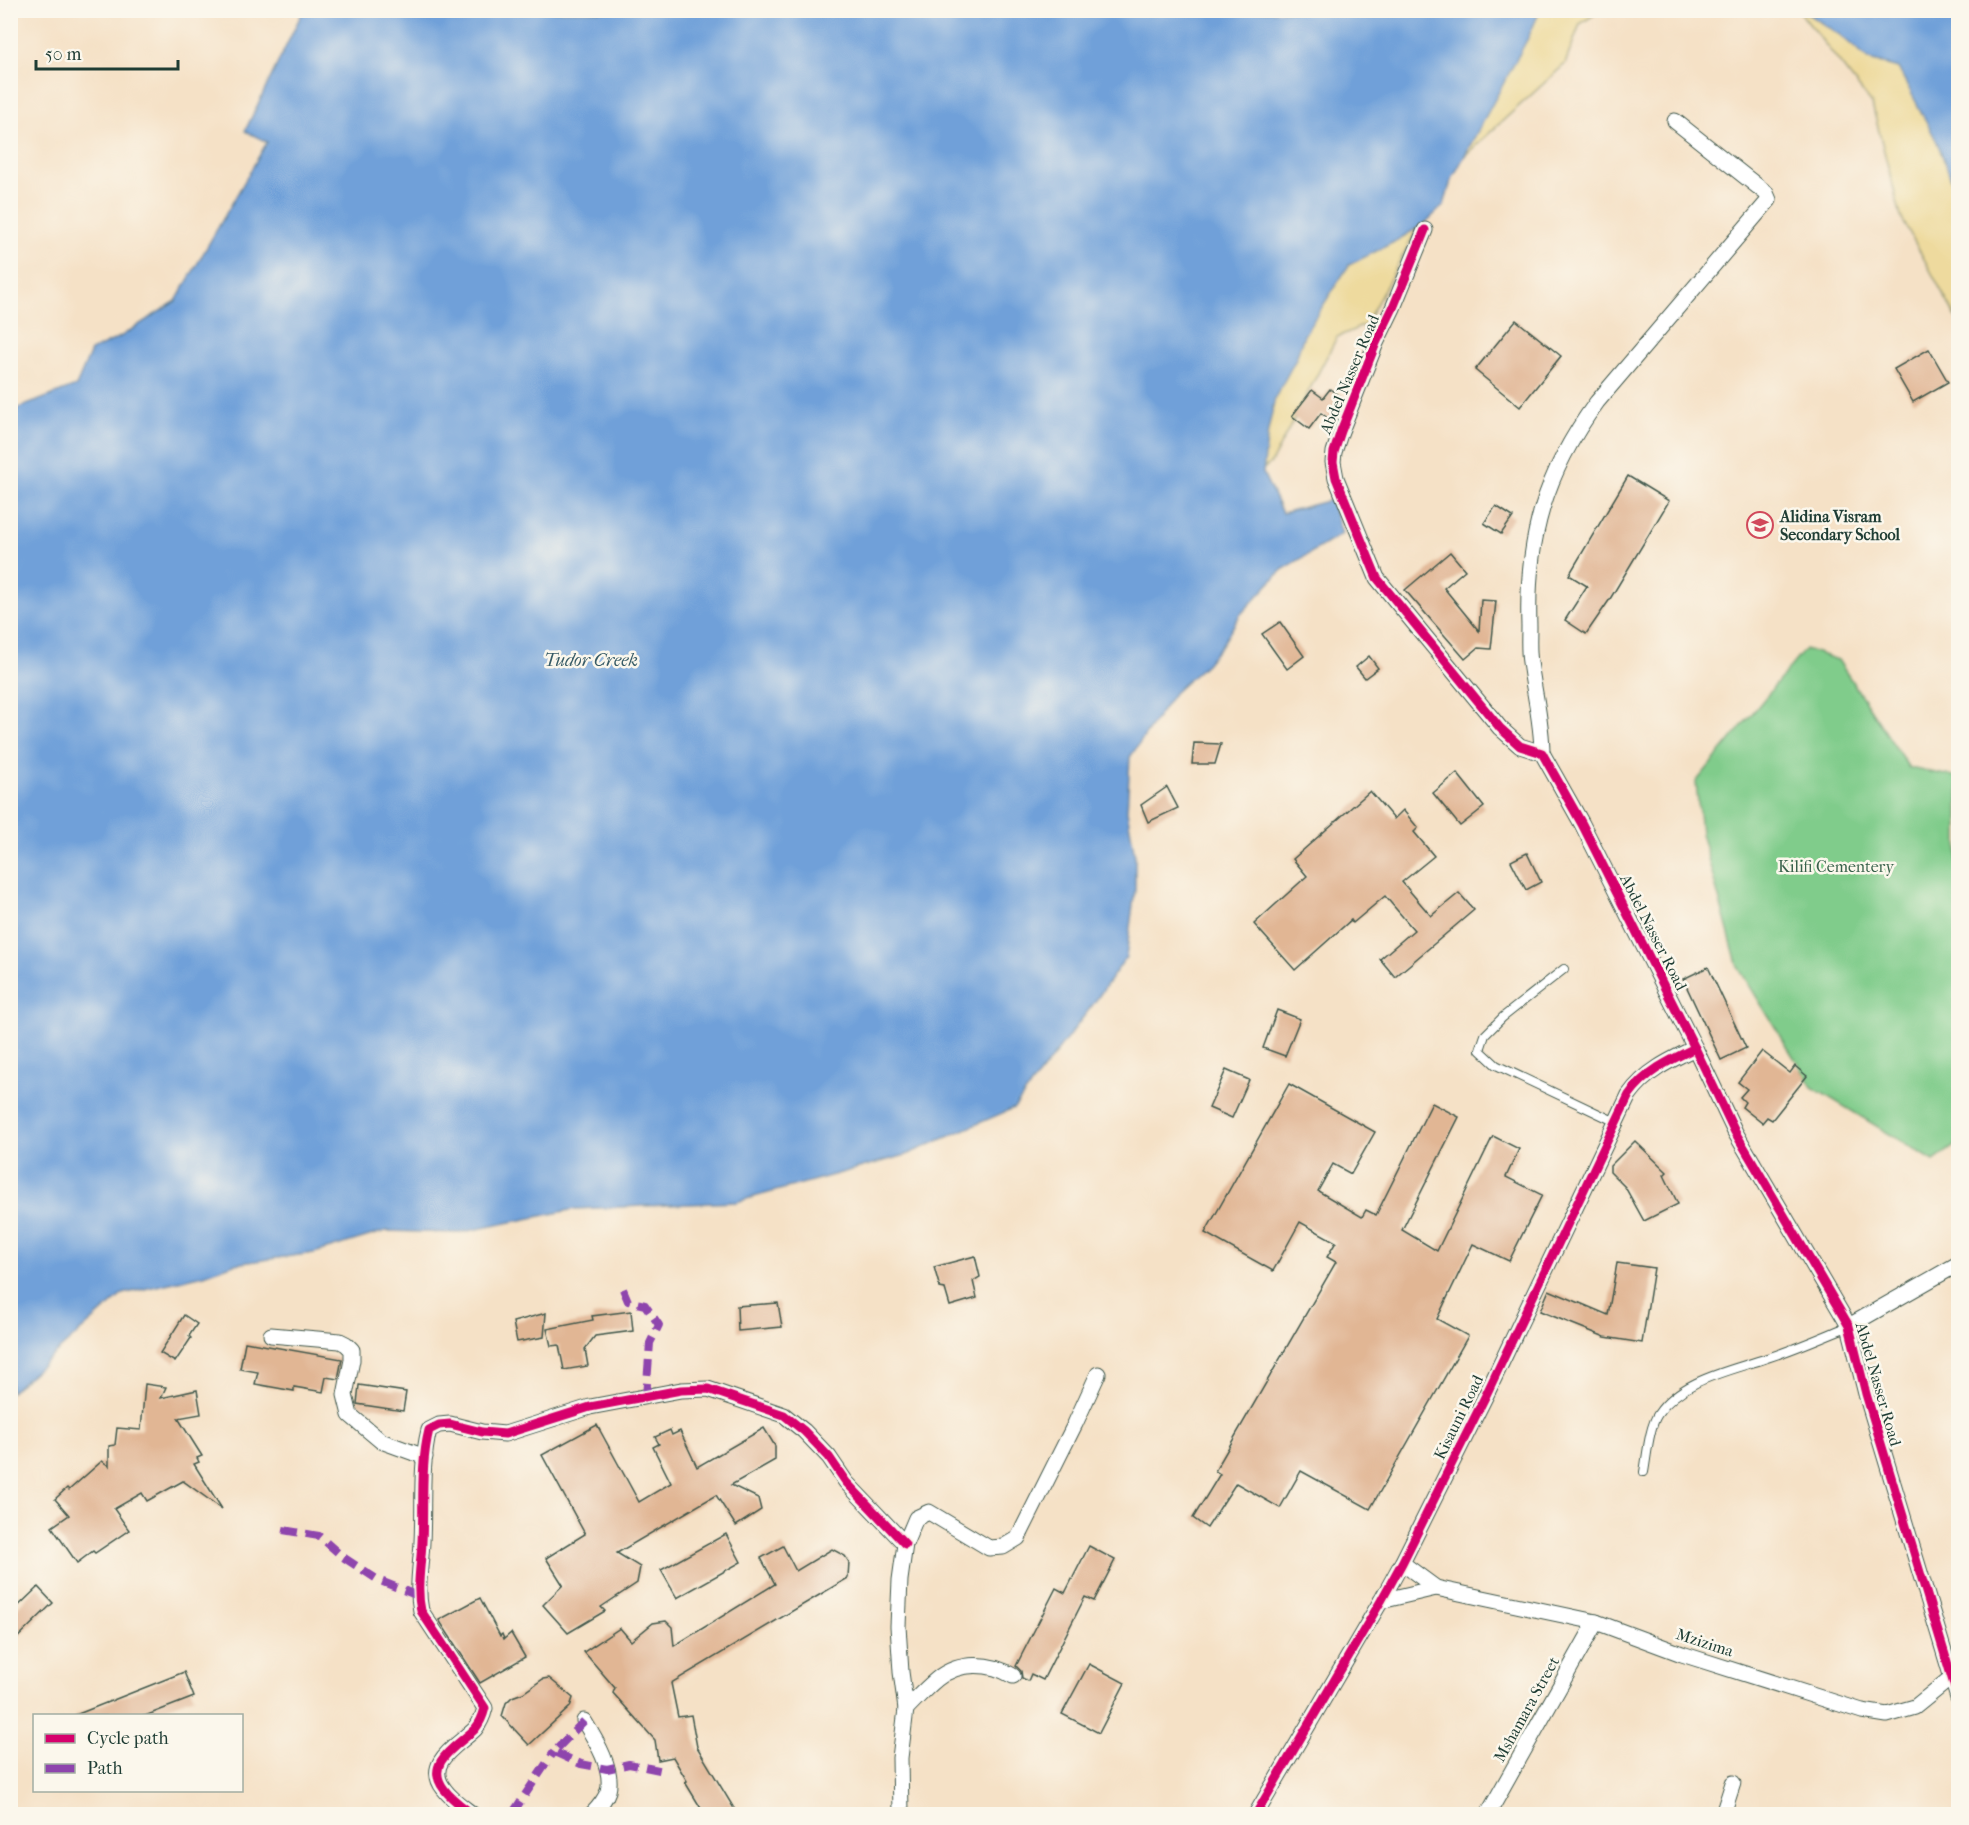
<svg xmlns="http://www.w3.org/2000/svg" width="1969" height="1825" font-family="'IM FELL French Canon',serif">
<rect width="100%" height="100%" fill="#fbf7ec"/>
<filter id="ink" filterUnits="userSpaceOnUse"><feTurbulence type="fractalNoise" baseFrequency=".0167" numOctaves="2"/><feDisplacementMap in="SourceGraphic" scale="12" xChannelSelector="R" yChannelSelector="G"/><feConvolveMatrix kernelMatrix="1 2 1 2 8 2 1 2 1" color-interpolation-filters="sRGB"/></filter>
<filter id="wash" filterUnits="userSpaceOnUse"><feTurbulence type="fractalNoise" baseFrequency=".008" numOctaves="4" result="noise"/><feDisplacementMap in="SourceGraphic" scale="24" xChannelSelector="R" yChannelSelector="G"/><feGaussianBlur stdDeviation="1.35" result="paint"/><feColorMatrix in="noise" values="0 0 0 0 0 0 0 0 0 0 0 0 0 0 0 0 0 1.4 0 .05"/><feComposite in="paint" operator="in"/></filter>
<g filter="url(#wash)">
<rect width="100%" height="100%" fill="#f5e1c6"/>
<path fill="#80cc8b" stroke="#508460" stroke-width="1.5" d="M1805 649 1838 660 1909 768 1958 777V1143L1934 1161 1812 1087 1738 967 1701 833 1696 782Z"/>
<g fill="#eeda9e" stroke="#868c69" stroke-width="1.5">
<path d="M1400 11H1600L1580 24 1565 64 1449 170 1365 325 1337 337 1271 463 1194 522Z"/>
<path d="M1799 11H1958V321L1901 217 1872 104Z"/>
</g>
<g fill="#6fa0d9" stroke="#476e86" stroke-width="1.5">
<path d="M303 11H1540L1528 38 1451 181 1444 205 1424 224 1396 241 1349 265 1304 335 1296 359 1275 398 1268 431 1263 473 1282 513 1331 500 1342 534 1282 570 1240 615 1223 643 1206 664 1174 693 1130 757 1127 811 1135 856V890L1126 957 1094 1003 1014 1108 906 1155 736 1202 575 1209 458 1233 386 1231 314 1253 234 1264 204 1275 123 1294 11 1392 10 1334 13 1329 10 1328 11 411 76 386 91 351 120 337 176 301 267 142 245 131Z"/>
<path d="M1803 11H1958V197L1937 142 1898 68 1869 60 1840 35Z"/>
</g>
<g id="blocks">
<g fill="#e1b694">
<path d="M1516 320 1561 356 1520 407 1475 370Z"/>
<path d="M1929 349 1948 382 1913 402 1894 369Z"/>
<path d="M1330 389 1343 399 1334 423 1321 413 1309 429 1292 416 1312 390 1323 398Z"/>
<path d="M1628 476 1669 501 1610 599 1586 634 1565 620 1587 586 1569 575Z"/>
<path d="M1496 506 1513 517 1501 534 1484 523Z"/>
<path d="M1450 552 1465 570 1444 588 1479 631 1481 600 1496 601 1491 649 1478 648 1465 659 1405 590Z"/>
<path d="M1280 622 1304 656 1287 669 1262 634Z"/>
<path d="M1369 656 1378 668 1365 678 1356 667Z"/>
<path d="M1194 743 1221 744 1215 764H1192Z"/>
<path d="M1457 773 1484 807 1460 826 1433 793Z"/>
<path d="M1167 787 1178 808 1148 822 1141 805Z"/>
<path d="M1370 791 1394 819 1403 810 1418 828 1414 832 1434 856 1402 882 1431 916 1459 893 1474 910 1395 977 1380 959 1414 930 1385 896 1353 923 1351 920 1295 970 1254 924 1307 876 1293 859Z"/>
<path d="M1527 853 1541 882 1526 890 1511 861Z"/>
<path d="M1708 967 1746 1048 1721 1060 1683 979Z"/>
<path d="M1277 1010 1300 1019 1285 1056 1263 1048Z"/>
<path d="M1762 1051 1790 1073 1795 1066 1807 1076 1772 1120 1767 1117 1762 1123 1742 1107 1745 1102 1740 1097 1747 1089 1738 1082Z"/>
<path d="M1226 1070 1249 1080 1232 1118 1209 1108Z"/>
<path d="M1289 1084 1375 1132 1351 1174 1333 1164 1318 1191 1362 1217 1366 1210 1376 1215 1432 1103 1459 1117 1402 1230 1437 1251 1493 1136 1519 1149 1506 1177 1542 1195 1509 1261 1473 1244 1437 1319 1468 1336 1370 1509 1301 1471 1280 1508 1236 1483 1207 1528 1193 1518 1220 1474 1215 1471 1336 1262 1327 1257 1336 1242 1300 1222 1273 1271 1205 1233Z"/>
<path d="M1635 1141 1667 1172 1664 1175 1678 1204 1644 1221 1625 1187 1610 1172V1166Z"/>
<path d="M975 1256 980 1277 973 1281 977 1298 950 1306 945 1289 940 1288 934 1267Z"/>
<path d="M1617 1263 1654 1268 1642 1343 1605 1337 1540 1311 1549 1290 1608 1315Z"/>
<path d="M778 1303 782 1327 738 1331 737 1306Z"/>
<path d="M631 1311 633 1331 595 1336 585 1349 588 1366 564 1370 559 1345 551 1346 547 1329 593 1320 592 1316Z"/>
<path d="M546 1313 544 1337 517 1342 513 1322Z"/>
<path d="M184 1315 197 1324 189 1336 191 1338 175 1362 160 1353Z"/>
<path d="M245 1342 342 1359 338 1379 326 1377 323 1392 294 1387V1391L255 1384 258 1372 240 1369Z"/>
<path d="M145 1384 166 1387 161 1398 197 1390 201 1414 178 1418 202 1456 197 1458 199 1462 194 1464 222 1509 183 1481 147 1501 142 1493 114 1509 129 1530 95 1553 93 1551 77 1563 52 1527 69 1515 55 1499 67 1488 69 1490 102 1461 109 1466V1446L115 1445 117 1428 141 1430Z"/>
<path d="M359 1385 406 1392 403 1411 357 1404Z"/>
<path d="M597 1425 639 1502 671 1483 653 1447 659 1444 655 1437 670 1430 672 1435 680 1431 697 1467 764 1428 775 1446V1460L731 1485 758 1498 761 1510 736 1526 716 1495 617 1553 640 1567 637 1583 601 1607 605 1611 568 1633 543 1605 563 1585 546 1558 585 1534 542 1455Z"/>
<path d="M726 1534 741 1562 677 1598 661 1570Z"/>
<path d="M783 1546 796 1571 832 1549 845 1556 849 1562 848 1578 671 1683 678 1717 691 1715 697 1747 738 1815H705L685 1782 687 1781 673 1757 658 1760 655 1740 613 1693 615 1688 584 1652 620 1628 631 1641 653 1623 666 1621 672 1627 674 1646 775 1584 761 1558Z"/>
<path d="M1089 1546 1115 1560 1094 1601 1085 1597 1043 1680 1031 1674 1028 1681 1022 1678 1021 1671 1016 1666 1056 1588 1065 1593Z"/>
<path d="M38 1587 53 1603 10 1645V1614Z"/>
<path d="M480 1598 500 1636 502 1634 504 1639 511 1633 525 1657 480 1683 439 1620Z"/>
<path d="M1089 1664 1125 1683 1099 1733 1062 1714Z"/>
<path d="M184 1672 194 1697 145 1716H73Z"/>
<path d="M549 1678 573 1698 570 1707 529 1745 502 1716 506 1703 512 1697 523 1693 543 1679Z"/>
</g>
</g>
</g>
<g filter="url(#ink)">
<use href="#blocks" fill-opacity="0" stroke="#3f564a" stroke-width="1.5"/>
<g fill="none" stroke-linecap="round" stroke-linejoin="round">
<defs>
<g id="service">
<path d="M1564 969 1503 1017 1485 1035 1480 1050 1496 1065 1616 1122"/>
<path d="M1644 1472C1647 1456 1649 1427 1658 1414 1682 1379 1730 1371 1767 1358 1795 1349 1822 1337 1849 1326"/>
</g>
<g id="minor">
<path d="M1425 230 1393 308 1376 343 1341 431 1334 452 1333 462 1336 478 1377 578 1500 728 1520 746 1542 753 1555 776 1582 824 1695 1048 1735 1132 1849 1326 1866 1394 1958 1698"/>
<path d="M1542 753C1542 722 1534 693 1530 662 1528 650 1529 638 1529 626 1526 538 1545 473 1597 402L1769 200 1766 193 1675 121"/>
<path d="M1849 1326 1958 1264"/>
<path d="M271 1335 340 1341 346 1344 352 1350V1360L345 1395 350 1415 381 1441 425 1457"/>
<path d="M1402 1563 1436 1588 1596 1622 1682 1654 1862 1711 1887 1715 1915 1707 1952 1677"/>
<path d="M1381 1601 1436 1588"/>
<path d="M906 1709C916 1699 926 1688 937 1679 959 1661 990 1662 1013 1676"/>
<path d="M584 1721C595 1739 614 1769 608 1791 605 1800 598 1808 592 1814"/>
<path d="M472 1814C463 1807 451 1799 444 1789 423 1762 459 1745 475 1729 480 1723 483 1716 485 1708L421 1611C416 1588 421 1565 422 1542 424 1505 420 1466 429 1430L439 1425 450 1424 482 1432 505 1434 590 1407 681 1390 708 1389 784 1415 804 1431 829 1457 846 1482 905 1544"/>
<path d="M901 1814 900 1758 906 1709 901 1672 898 1626 900 1580 905 1544 916 1518 929 1512 989 1548 1003 1547 1018 1538 1075 1424 1098 1374"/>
<path d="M1256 1814 1381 1601 1402 1563 1486 1395 1629 1095C1645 1072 1670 1060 1695 1048"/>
<path d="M1488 1814 1596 1622"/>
<path d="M1723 1814 1733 1783"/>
</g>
</defs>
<use href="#service" stroke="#3f564a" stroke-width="10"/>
<use href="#minor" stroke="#3f564a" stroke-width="17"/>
<use href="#service" stroke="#fff" stroke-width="8"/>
<use href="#minor" stroke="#fff" stroke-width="15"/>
<g stroke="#8e44ad" stroke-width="8" stroke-dasharray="15 8" stroke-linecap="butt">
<path d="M623 1289 628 1301 645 1305 659 1325 650 1343 646 1397"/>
<path d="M283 1530 319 1536 343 1557 378 1580 418 1596"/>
<path d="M584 1721 554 1752 581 1764 607 1769 629 1764 664 1771"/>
<path d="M512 1814 554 1752"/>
</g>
<defs>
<g id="cycleway">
<path d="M1425 230 1393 308 1376 343 1341 431 1334 452 1333 462 1336 478 1377 578 1500 728 1520 746 1542 753 1555 776 1582 824 1695 1048 1735 1132 1849 1326 1866 1394 1958 1698"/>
<path d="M472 1814C463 1807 451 1799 444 1789 423 1762 459 1745 475 1729 480 1723 483 1716 485 1708L421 1611C416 1588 421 1565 422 1542 424 1505 420 1466 429 1430L439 1425 450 1424 482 1432 505 1434 590 1407 681 1390 708 1389 784 1415 804 1431 829 1457 846 1482 905 1544"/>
<path d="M1256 1814 1381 1601 1402 1563 1486 1395 1629 1095C1645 1072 1670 1060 1695 1048"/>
</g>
</defs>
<use href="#cycleway" stroke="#fbf7ec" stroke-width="13"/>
<use href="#cycleway" stroke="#d6006c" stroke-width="9"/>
</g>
</g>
<defs>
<symbol id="school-ring" viewBox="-11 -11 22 22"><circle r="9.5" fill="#fbf7ec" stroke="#d1495b" stroke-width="1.5"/><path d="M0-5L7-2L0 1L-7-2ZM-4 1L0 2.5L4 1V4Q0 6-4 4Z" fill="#d1495b"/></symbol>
</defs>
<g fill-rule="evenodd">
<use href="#school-ring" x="1745" y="510" width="30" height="30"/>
</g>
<g text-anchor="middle" stroke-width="5" stroke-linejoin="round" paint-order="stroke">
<g font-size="16" fill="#1f3d34" stroke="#fbf7ec">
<text transform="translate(1349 374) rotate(-67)" y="6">Abdel Nasser Road</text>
<text transform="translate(1654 932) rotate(63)" y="6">Abdel Nasser Road</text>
<text transform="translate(1879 1384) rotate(74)" y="6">Abdel Nasser Road</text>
<text transform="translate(1458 1417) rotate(-64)" y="6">Kisauni Road</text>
<text transform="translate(1705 1642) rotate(18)" y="6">Mzizima</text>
<text transform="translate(1526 1709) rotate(-61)" y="6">Mshamara Street</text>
</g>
<g font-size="16" font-weight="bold" fill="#1f3d34" stroke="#fbf7ec" text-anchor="start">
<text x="1780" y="522">Alidina Visram<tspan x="1780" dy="18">Secondary School</tspan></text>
</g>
<g font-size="16" fill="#37614a" stroke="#fbf7ec">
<text x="1836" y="872">Kilifi Cementery</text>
</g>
<g font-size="18" font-style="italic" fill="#375b66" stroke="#fbf7ec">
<text x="591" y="666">Tudor Creek</text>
</g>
</g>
<rect width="1969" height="1825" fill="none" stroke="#fbf7ec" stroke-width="36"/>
<rect x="33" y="1714" width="210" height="78" fill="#fbf7ec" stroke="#a3ada2" stroke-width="1.5"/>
<rect x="45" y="1734" width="30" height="9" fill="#d6006c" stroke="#a3ada2" stroke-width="1.5"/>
<text x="87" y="1744" font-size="18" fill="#1f3d34">Cycle path</text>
<rect x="45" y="1764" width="30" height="9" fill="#8e44ad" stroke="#a3ada2" stroke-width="1.5"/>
<text x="87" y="1774" font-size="18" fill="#1f3d34">Path</text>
<path d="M36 60v9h142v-9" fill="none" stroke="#1f3d34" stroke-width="3"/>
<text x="45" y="60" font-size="18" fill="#1f3d34" stroke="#fbf7ec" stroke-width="4.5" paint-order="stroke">50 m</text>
</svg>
